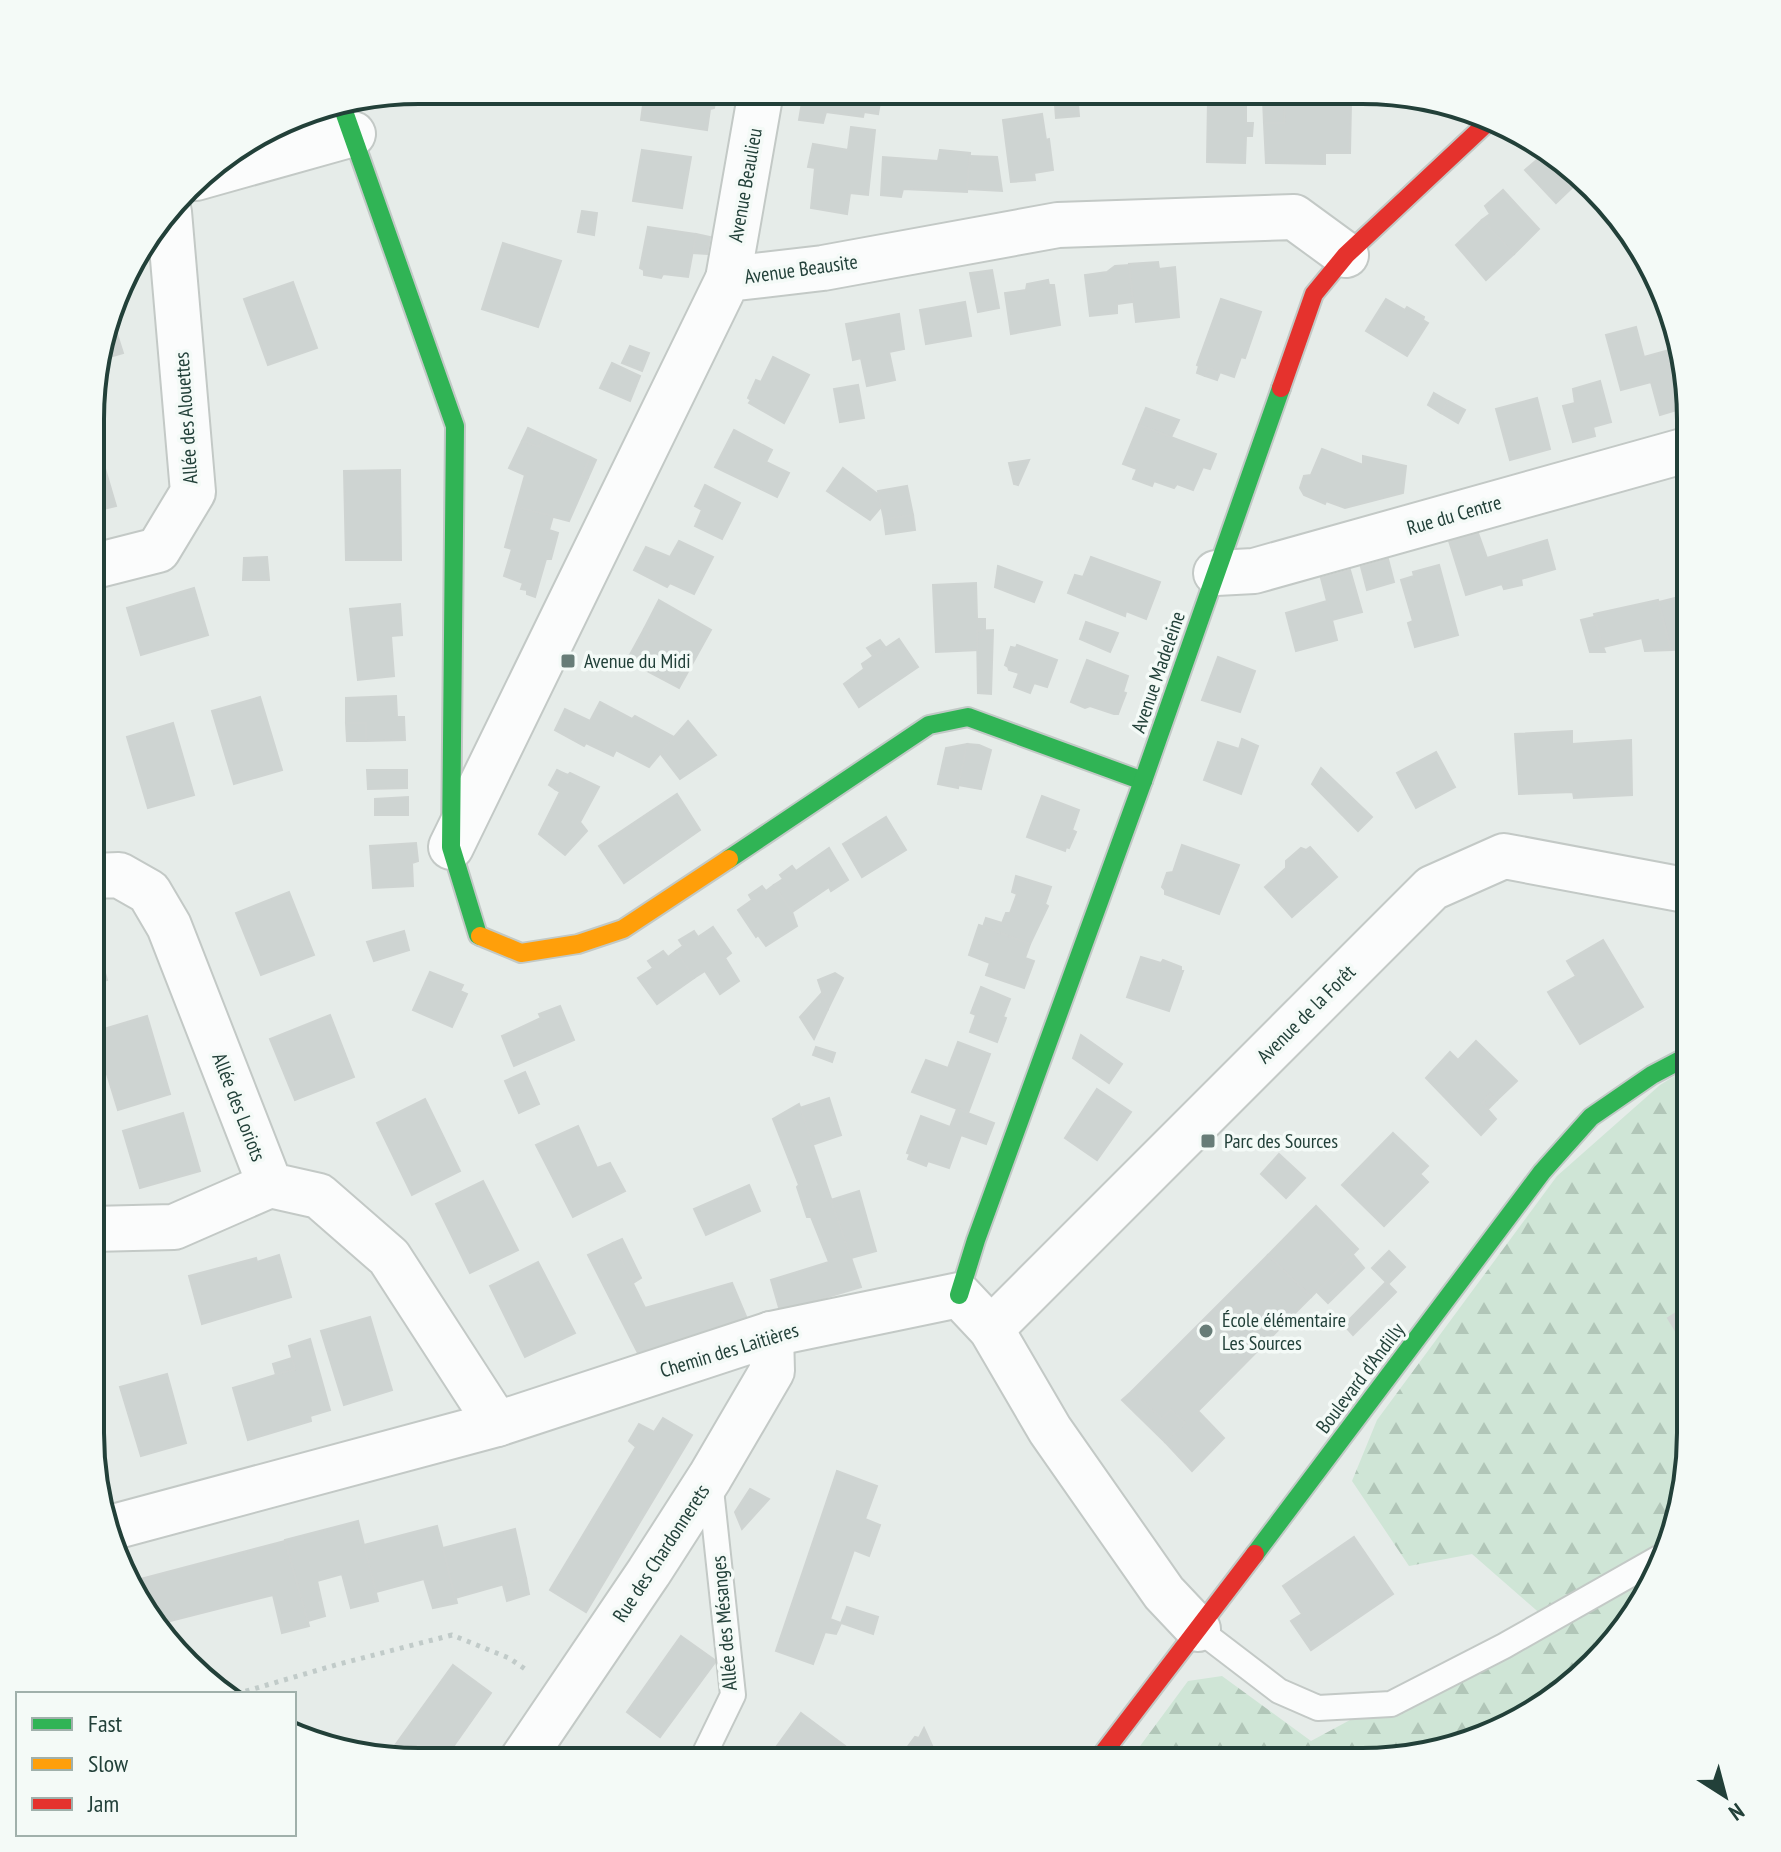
<svg xmlns="http://www.w3.org/2000/svg" width="1781" height="1852" font-family="'PT Sans Narrow',sans-serif">
<defs>
<pattern id="forest-firs" width="22" height="20" patternUnits="userSpaceOnUse" patternTransform="scale(2)"><rect width="22" height="20" fill="#cfe5d6"/><path d="M5 1l3.5 6h-7zM16 11l3.5 6h-7z" fill="#b1c6b8"/></pattern>
</defs>
<rect width="100%" height="100%" fill="#e6ece9"/>
<path fill="url(#forest-firs)" d="M1690 1066V1454L1647 1597 1545 1706 1468 1744 1383 1761H1129L1188 1681 1222 1676 1311 1741 1543 1616 1472 1554 1409 1566 1352 1481 1377 1420 1557 1176 1660 1085Z"/>
<g fill="#ced4d2" stroke="#cfd4d2" stroke-width="2">
<path d="M642 91H717L714 108 710 109 707 130 641 120 644 98 641 97Z"/>
<path d="M804 91 830 92 882 91 878 114 864 112 863 117 826 112 823 123 799 120Z"/>
<path d="M1054 92H1077L1079 116 1056 118Z"/>
<path d="M1285 92 1326 93V103H1351L1350 153H1325V164L1266 163 1264 123H1284Z"/>
<path d="M1208 99H1246V123H1253L1252 136H1246L1245 163 1207 162Z"/>
<path d="M1263 99 1285 100 1284 123H1264Z"/>
<path d="M1042 114 1046 140 1049 139 1053 170 1034 173 1035 180 1011 182 1003 120Z"/>
<path d="M851 127 875 130 868 195 850 193 847 214 811 208 815 168 808 167 813 144 848 150Z"/>
<path d="M642 150 691 157 682 208 633 201Z"/>
<path d="M940 150 970 153 967 192 903 189 901 197 881 195 883 157 938 161Z"/>
<path d="M1546 152 1578 182 1556 203 1525 170Z"/>
<path d="M970 156 997 157 1002 191 967 189Z"/>
<path d="M1503 190 1539 229 1514 254 1482 220 1490 214 1485 206Z"/>
<path d="M582 211 597 213 594 235 578 232Z"/>
<path d="M1482 220 1514 254 1486 280 1456 245Z"/>
<path d="M648 227 696 234 688 277 663 274 661 278 644 275V270L640 268Z"/>
<path d="M696 234 710 237 707 254 693 253Z"/>
<path d="M503 243 561 261 538 327 482 309Z"/>
<path d="M1158 262 1159 269 1175 267 1179 317 1136 322 1129 264Z"/>
<path d="M1129 265 1133 302 1117 304V313L1090 316 1085 275 1107 272 1115 266Z"/>
<path d="M992 270 999 308 978 312 970 273Z"/>
<path d="M1048 280 1049 285H1054L1060 325 1011 334 1005 293 1026 290 1027 284Z"/>
<path d="M293 282 317 348 268 365 244 299Z"/>
<path d="M1221 299 1261 312 1245 358 1241 357 1234 377 1208 368 1205 376 1197 373 1199 366 1197 365Z"/>
<path d="M1386 299 1405 310 1407 307 1424 317 1423 320 1428 323 1407 356 1366 331Z"/>
<path d="M965 302 971 336 926 344 920 310Z"/>
<path d="M899 314 904 349 889 352 895 380 867 386 861 358 853 360 846 324Z"/>
<path d="M111 315 123 353 96 361V355Z"/>
<path d="M1636 327 1644 357 1680 347 1690 406 1660 415 1651 382 1621 390 1606 335Z"/>
<path d="M630 346 649 353 642 371 622 363Z"/>
<path d="M773 357 809 375 784 423 749 403 751 400 748 398 756 380 761 382Z"/>
<path d="M612 363 640 376 630 401 600 388Z"/>
<path d="M1208 368 1220 372 1217 380 1205 376Z"/>
<path d="M1600 381 1611 422 1593 427 1595 436 1573 442 1563 406 1575 403 1573 389Z"/>
<path d="M858 385 864 418 840 422 834 389Z"/>
<path d="M1434 393 1448 401 1441 413 1428 405Z"/>
<path d="M1537 398 1550 449 1510 460 1496 409Z"/>
<path d="M1448 401 1465 410 1458 423 1441 413Z"/>
<path d="M1146 408 1179 420 1171 437 1139 425Z"/>
<path d="M1139 425 1216 454 1210 469 1203 467 1193 490 1177 484 1174 488 1154 481 1152 486 1133 479 1137 469 1123 464Z"/>
<path d="M528 428 545 436 539 447 522 441Z"/>
<path d="M734 430 772 450 766 462 789 473 777 497 715 467Z"/>
<path d="M545 436 590 457 582 476 588 478 569 521 516 507 525 475 509 468 522 441 539 447Z"/>
<path d="M96 438 116 506 95 511Z"/>
<path d="M1322 449 1363 465V456L1406 466 1403 493 1345 508 1326 501 1325 504 1304 495 1300 488 1304 476 1311 475Z"/>
<path d="M590 457 596 460 588 478 582 476Z"/>
<path d="M1029 460 1018 485 1014 484 1009 463Z"/>
<path d="M843 468 879 495 881 507 870 520 827 491Z"/>
<path d="M400 470 401 560H346L344 471Z"/>
<path d="M705 485 740 503 722 539 695 526 702 510 695 506Z"/>
<path d="M907 486 913 515 884 519 878 491Z"/>
<path d="M516 507 553 516 549 530 558 533 551 559H546L535 597 527 594V590L521 589 523 583 504 576 512 549 505 547Z"/>
<path d="M913 515 915 530 886 534 884 519Z"/>
<path d="M1478 533 1487 558 1547 540 1555 569 1521 579 1522 585 1504 589 1502 584 1466 595 1449 541Z"/>
<path d="M679 541 713 557 694 594 670 583 667 587 634 570 646 547 670 557Z"/>
<path d="M267 557 269 580H243L244 558Z"/>
<path d="M1091 557 1160 582 1146 619 1126 611 1125 616 1068 593 1075 575 1083 577Z"/>
<path d="M1388 559 1394 582 1367 590 1361 567Z"/>
<path d="M1439 565 1458 635 1415 647 1408 623 1413 621 1401 580 1414 576 1413 572Z"/>
<path d="M998 566 1042 582 1034 602 995 587Z"/>
<path d="M1350 570 1362 612 1332 620 1337 640 1296 651 1286 613 1327 601 1321 578Z"/>
<path d="M976 583 977 619H985V630L977 631 978 650 936 652 933 585Z"/>
<path d="M194 588 208 635 141 655 127 608Z"/>
<path d="M1679 597 1690 636V649L1671 650 1659 602Z"/>
<path d="M659 600 711 630 679 688 634 664 651 632 644 629Z"/>
<path d="M1658 600 1671 650 1645 651 1642 638 1603 647 1594 614Z"/>
<path d="M400 604 402 635 391 636 394 676 358 680 350 609Z"/>
<path d="M1594 617 1603 647 1605 652H1590L1581 620Z"/>
<path d="M1086 622 1118 633 1110 652 1080 639Z"/>
<path d="M644 629 651 632 634 664 627 660Z"/>
<path d="M993 630 991 694 978 693 977 631Z"/>
<path d="M899 639 918 667 859 707 844 684 864 669 862 664Z"/>
<path d="M880 640 886 648 873 656 867 648Z"/>
<path d="M1017 645 1057 660 1047 687 1034 683 1030 693 1014 687 1019 673 1009 670 1008 667 1005 665 1011 647 1016 648Z"/>
<path d="M1218 657 1255 671 1240 712 1202 700Z"/>
<path d="M1087 660 1128 676 1123 692 1126 693 1118 714H1114L1090 706 1085 708 1071 702Z"/>
<path d="M396 696 397 717H404L405 740 366 741V723H346V698Z"/>
<path d="M260 697 282 770 234 784 212 711Z"/>
<path d="M600 702 632 719 635 716 674 737 649 767 616 750 613 756 586 743 584 746 555 730 565 709 590 721Z"/>
<path d="M688 721 716 755 680 779 660 753Z"/>
<path d="M173 723 194 795 148 808 127 737Z"/>
<path d="M346 723H366V741H347Z"/>
<path d="M1572 731V744L1631 740 1632 795 1574 798 1573 792 1519 794 1515 734Z"/>
<path d="M1242 739 1258 746 1241 794 1204 780 1218 742 1239 749Z"/>
<path d="M967 744 979 745 991 750 981 789 958 785Z"/>
<path d="M967 744 958 788 938 784 946 748Z"/>
<path d="M1436 752 1455 787 1416 808 1397 773Z"/>
<path d="M1321 768 1372 817 1358 831 1312 784Z"/>
<path d="M367 770H407V788L368 789Z"/>
<path d="M557 770 563 773 555 789 549 785Z"/>
<path d="M563 773 568 775 570 773 599 787 580 822 587 831 565 855 539 834 560 792 555 789Z"/>
<path d="M677 794 700 830 624 883 599 846Z"/>
<path d="M1042 796 1079 810 1072 830 1076 832 1069 848 1066 847 1065 851 1027 837Z"/>
<path d="M408 797V815H375V799Z"/>
<path d="M886 817 906 850 862 877 843 844Z"/>
<path d="M416 843 418 861 412 863 413 886 373 888 370 846Z"/>
<path d="M1182 845 1239 865 1219 914 1165 894V890L1162 887 1167 873 1173 872Z"/>
<path d="M1310 847 1337 877 1292 917 1265 887 1286 868V861L1301 848 1306 850Z"/>
<path d="M829 848 848 880 831 891 829 887 792 912 774 885 783 879 780 875 792 866 796 871Z"/>
<path d="M1016 876 1051 887 1045 904 1048 906 1030 944 983 927 986 918 1002 923 1006 913H1010L1017 894 1012 892Z"/>
<path d="M774 885 792 912 797 926 766 946 758 935 756 937 738 910 752 900 749 895 762 886 766 891Z"/>
<path d="M289 892 314 955 261 975 236 913Z"/>
<path d="M979 925 1030 944 1025 958 1034 961 1024 988 986 975 990 963 969 955Z"/>
<path d="M713 927 731 953 725 958 739 981 720 994 705 971 694 978 676 951 683 946 679 940 694 931 698 937Z"/>
<path d="M93 931 107 980 93 984Z"/>
<path d="M404 931 409 950 374 961 367 942Z"/>
<path d="M1603 940 1643 1007 1580 1044 1548 992 1576 976 1567 961Z"/>
<path d="M663 951 668 957 676 951 694 978 657 1004 638 978 653 968 648 961Z"/>
<path d="M1141 957 1161 963 1163 960 1181 967V971H1183L1169 1011 1127 997Z"/>
<path d="M430 972 463 985 460 991 467 994 452 1027 413 1010Z"/>
<path d="M835 973 843 978 828 1009 818 980Z"/>
<path d="M981 987 1010 999 1003 1017 1006 1018 997 1042 970 1032 976 1015 971 1013Z"/>
<path d="M822 993 828 1009 814 1039 800 1017Z"/>
<path d="M560 1006 574 1040 514 1066 502 1036 541 1018 539 1014Z"/>
<path d="M330 1015 354 1077 295 1100 270 1039Z"/>
<path d="M147 1016 170 1094 118 1110 94 1032Z"/>
<path d="M1081 1035 1122 1064 1109 1083 1073 1058Z"/>
<path d="M1476 1041 1517 1081 1497 1100 1490 1094 1482 1103 1496 1119 1481 1135 1426 1078 1450 1052 1458 1060Z"/>
<path d="M958 1042 990 1054 968 1113 912 1092 926 1060 948 1068Z"/>
<path d="M816 1047 835 1053 832 1062 813 1055Z"/>
<path d="M525 1072 539 1104 519 1113 505 1081Z"/>
<path d="M1097 1089 1131 1112 1097 1160 1065 1138Z"/>
<path d="M1490 1094 1497 1100 1488 1109 1482 1103Z"/>
<path d="M829 1098 841 1135 812 1145 800 1108Z"/>
<path d="M425 1099 460 1171 412 1195 377 1123Z"/>
<path d="M799 1104 861 1287 780 1311 771 1280 829 1262 811 1217H807L797 1187 799 1185 773 1119Z"/>
<path d="M957 1109 994 1123 986 1144 961 1135 949 1168 928 1161 926 1166 908 1159 910 1154 907 1153 921 1116 950 1127Z"/>
<path d="M183 1113 200 1171 140 1188 123 1131Z"/>
<path d="M578 1126 597 1168 610 1163 625 1191 573 1217 536 1145Z"/>
<path d="M1393 1133 1428 1166 1420 1174 1428 1182 1384 1226 1342 1185Z"/>
<path d="M1279 1154 1305 1178 1286 1198 1261 1174Z"/>
<path d="M483 1181 518 1250 470 1273 436 1204Z"/>
<path d="M749 1185 760 1211 706 1235 694 1209Z"/>
<path d="M859 1191 876 1251 851 1258 831 1200Z"/>
<path d="M1316 1206 1358 1249 1311 1297 1268 1255Z"/>
<path d="M622 1239 641 1278 633 1283 613 1243Z"/>
<path d="M613 1243 645 1308 732 1283 748 1321 638 1353 588 1255Z"/>
<path d="M1389 1251 1405 1267 1388 1284 1372 1268Z"/>
<path d="M279 1255 291 1297 202 1324 189 1276 256 1258 257 1262Z"/>
<path d="M1268 1255 1311 1297 1198 1411 1224 1438 1192 1471 1165 1442 1185 1423 1171 1410 1162 1419 1132 1391Z"/>
<path d="M1353 1255 1364 1268 1328 1303 1317 1292Z"/>
<path d="M538 1262 575 1333 525 1357 490 1286Z"/>
<path d="M1386 1282 1396 1292 1353 1335 1344 1325Z"/>
<path d="M1690 1304V1354L1668 1318Z"/>
<path d="M370 1317 392 1390 344 1405 321 1331Z"/>
<path d="M310 1339 330 1410 310 1416 311 1421 248 1440 233 1388 295 1369 289 1346Z"/>
<path d="M292 1358 295 1369 276 1375 273 1364Z"/>
<path d="M167 1374 186 1443 141 1456 120 1387Z"/>
<path d="M1132 1391 1162 1419 1171 1410 1185 1423 1165 1442 1122 1400Z"/>
<path d="M663 1418 692 1435 586 1612 550 1590 636 1447 629 1441 639 1424 654 1432Z"/>
<path d="M837 1471 877 1486 865 1519 880 1525 869 1556 854 1550 830 1619 841 1623 836 1634 825 1632 813 1664 776 1651Z"/>
<path d="M750 1489 769 1499 742 1529 735 1512Z"/>
<path d="M358 1521 378 1601 351 1608 342 1574 317 1581 325 1616 308 1621 285 1540Z"/>
<path d="M437 1526 457 1603 433 1608 424 1579 376 1592 364 1545Z"/>
<path d="M515 1529 526 1578 455 1598 443 1548Z"/>
<path d="M1354 1537 1393 1594 1311 1650 1291 1621 1302 1614 1283 1586Z"/>
<path d="M285 1541 309 1626 282 1633 273 1595 155 1625 146 1616 129 1583V1582Z"/>
<path d="M526 1578 529 1594 507 1601 503 1585Z"/>
<path d="M847 1607 878 1617 873 1634 841 1623Z"/>
<path d="M681 1636 716 1661 660 1737 627 1712Z"/>
<path d="M453 1665 491 1693 443 1761H398L386 1758Z"/>
<path d="M801 1713 845 1746 833 1761H766Z"/>
<path d="M924 1728 939 1761 898 1760 915 1737 919 1738Z"/>
</g>
<g fill="none" stroke-linecap="round" stroke-linejoin="round">
<defs>
<g id="lane">
<path d="M1198 1629 1279 1691 1318 1708 1391 1704 1504 1646 1659 1558"/>
<path d="M701 1761 733 1695 710 1480"/>
</g>
<g id="street">
<path d="M196 178 353 134"/>
<path d="M728 279 761 91"/>
<path d="M95 566 158 550 193 492 169 212"/>
<path d="M1216 573 1254 571 1690 449"/>
<path d="M451 847 728 279 823 268 1058 225 1294 217 1346 255"/>
<path d="M94 876 119 875 149 892 169 926 270 1185 319 1196 389 1257 497 1424"/>
<path d="M92 1229 174 1227 270 1185"/>
<path d="M991 1329 1432 888 1504 856 1690 891"/>
<path d="M106 1529 497 1424 771 1334 959 1295 991 1329 1050 1430 1164 1593 1198 1629"/>
<path d="M521 1761 649 1572 710 1477 772 1371 771 1334"/>
</g>
<g id="fast">
<path d="M341 103 455 426 451 847 478 935 480 936"/>
<path d="M729 859 929 725 968 717 1143 781"/>
<path d="M959 1295 976 1240 1143 781 1281 388"/>
<path d="M1255 1554 1542 1172 1591 1117 1652 1075 1690 1055"/>
</g>
<path id="slow" d="M480 936 521 953 578 944 623 929 729 859"/>
<g id="jam">
<path d="M1281 388 1314 294 1346 255 1489 121"/>
<path d="M1097 1761 1255 1554"/>
</g>
</defs>
<use href="#lane" stroke="#c3c9c6" stroke-width="28"/>
<use href="#street" stroke="#c3c9c6" stroke-width="48"/>
<use href="#fast" stroke="#c2c9c6" stroke-width="22"/>
<use href="#slow" stroke="#c2c9c6" stroke-width="22"/>
<use href="#jam" stroke="#c2c9c6" stroke-width="22"/>
<path stroke="#c1cbc9" stroke-width="5" stroke-dasharray="4 6" stroke-linecap="butt" d="M236 1694 339 1664 452 1635 509 1658 528 1671"/>
<use href="#lane" stroke="#fbfcfc" stroke-width="24"/>
<use href="#street" stroke="#fbfcfc" stroke-width="44"/>
<use href="#fast" stroke="#30b455" stroke-width="18"/>
<use href="#slow" stroke="#ff9f0a" stroke-width="18"/>
<use href="#jam" stroke="#e5322d" stroke-width="18"/>
</g>
<g fill="#677c77" stroke="#f4faf7" stroke-width="3">
<rect x="560" y="653" width="16" height="16" rx="4"/>
<rect x="1200" y="1133" width="16" height="16" rx="4"/>
<circle cx="1206" cy="1331" r="8"/>
</g>
<g text-anchor="middle" stroke-width="7" stroke-linejoin="round" paint-order="stroke">
<g font-size="20" fill="#224039" stroke="#f4faf7">
<text transform="translate(745 185) rotate(-80)" y="7">Avenue Beaulieu</text>
<text transform="translate(801 269) rotate(-8)" y="7">Avenue Beausite</text>
<text transform="translate(186 418) rotate(-94)" y="7">Allée des Alouettes</text>
<text transform="translate(1454 515) rotate(-16)" y="7">Rue du Centre</text>
<text transform="translate(1158 672) rotate(-71)" y="7">Avenue Madeleine</text>
<text transform="translate(1306 1014) rotate(-45)" y="7">Avenue de la Forêt</text>
<text transform="translate(239 1107) rotate(69)" y="7">Allée des Loriots</text>
<text transform="translate(729 1350) rotate(-17)" y="7">Chemin des Laitières</text>
<text transform="translate(1360 1378) rotate(-53)" y="7">Boulevard d'Andilly</text>
<text transform="translate(661 1553) rotate(-57)" y="7">Rue des Chardonnerets</text>
<text transform="translate(724 1623) rotate(-95)" y="7">Allée des Mésanges</text>
</g>
<g font-size="20" fill="#224039" stroke="#f4faf7" text-anchor="start">
<text x="584" y="668">Avenue du Midi</text>
<text x="1224" y="1148">Parc des Sources</text>
<text x="1222" y="1327">École élémentaire<tspan x="1222" dy="23">Les Sources</tspan></text>
</g>
</g>
<path d="M0 0H1781V1852H0ZM419 104H1362A315 315 0 0 1 1677 419V1433A315 315 0 0 1 1362 1748H419A315 315 0 0 1 104 1433V419A315 315 0 0 1 419 104Z" fill="#f4faf7" fill-rule="evenodd"/>
<path fill="none" stroke="#224039" stroke-width="4" d="M419 104H1362A315 315 0 0 1 1677 419V1433A315 315 0 0 1 1362 1748H419A315 315 0 0 1 104 1433V419A315 315 0 0 1 419 104Z"/>
<rect x="16" y="1692" width="280" height="144" fill="#f4faf7" stroke="#a0b0ab" stroke-width="2"/>
<rect x="32" y="1718" width="40" height="12" fill="#30b455" stroke="#a0b0ab" stroke-width="2"/>
<text x="88" y="1732" font-size="24" fill="#224039">Fast</text>
<rect x="32" y="1758" width="40" height="12" fill="#ff9f0a" stroke="#a0b0ab" stroke-width="2"/>
<text x="88" y="1772" font-size="24" fill="#224039">Slow</text>
<rect x="32" y="1798" width="40" height="12" fill="#e5322d" stroke="#a0b0ab" stroke-width="2"/>
<text x="88" y="1812" font-size="24" fill="#224039">Jam</text>
<g transform="translate(1725 1796) rotate(144)" stroke="#f4faf7" stroke-width="6" paint-order="stroke">
<path d="M0-6L14 30L0 20L-14 30Z" fill="#224039"/>
<text y="-12" font-size="22" font-weight="bold" text-anchor="middle" fill="#224039">N</text>
</g>
</svg>
